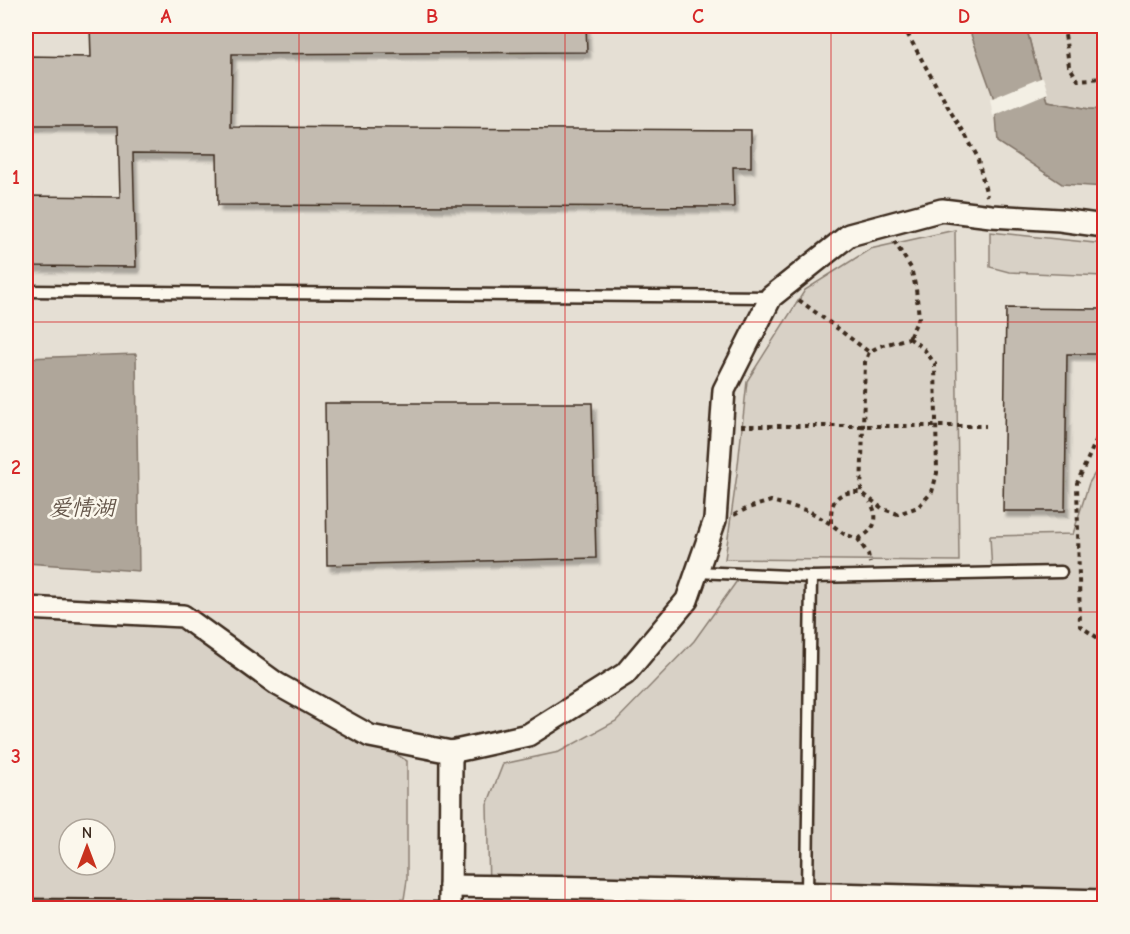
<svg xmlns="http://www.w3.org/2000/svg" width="1130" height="934" font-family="'Comic Neue','LXGW WenKai TC',sans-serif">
<defs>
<filter id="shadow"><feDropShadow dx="3.5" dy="6" stdDeviation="1.5" flood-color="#0004"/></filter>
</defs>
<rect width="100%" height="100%" fill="#f3efe4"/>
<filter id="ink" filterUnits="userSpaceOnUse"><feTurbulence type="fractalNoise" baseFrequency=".0167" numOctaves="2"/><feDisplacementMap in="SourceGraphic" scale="12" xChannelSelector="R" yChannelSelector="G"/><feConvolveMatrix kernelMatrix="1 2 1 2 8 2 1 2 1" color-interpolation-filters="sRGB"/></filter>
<g filter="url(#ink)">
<path fill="#e5dfd4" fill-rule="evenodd" d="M26 26H1104V908H26ZM69 829H105V865H69Z"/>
<g fill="#d8d1c6" stroke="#8a7e72" stroke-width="1.5" fill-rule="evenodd">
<path d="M1026 26H1104V110L1089 109 1048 101 1034 58Z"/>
<path d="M955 230 959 561 725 559 737 474 747 381 805 290 870 249Z"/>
<path d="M990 232 1104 244V276L1009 272 990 267Z"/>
<path d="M1104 458V901L489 887 487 805 503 764 559 752 616 721 694 641 739 578 992 573 990 536 1073 534 1089 483Z"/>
<path d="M26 608 183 616 407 761V880L404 899 269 907 26 903ZM69 829H105V865H69Z"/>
</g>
<g fill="#afa69a" stroke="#817468" stroke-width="1.5">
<path d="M968 26H1026L1034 58 1048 101 1089 109 1104 110V187L1062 184 998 142 995 102Z"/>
<path d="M136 354 139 571 26 563V358Z"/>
</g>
<path fill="#f3efe4" d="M1043 77 1048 93 993 116 990 99Z"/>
<g fill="#c3bbb0" stroke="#3b2a1e" stroke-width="1.5" filter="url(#shadow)">
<path d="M90 26H586L587 52 232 54 231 127 751 130V167H733L734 207 218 205 217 154 133 153 136 267 26 266V196L120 197 118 126H26V56L91 57Z"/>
<path d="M1006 308 1104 309V354H1067L1065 511H1003Z"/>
<path d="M325 403H592L596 558 327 565Z"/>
</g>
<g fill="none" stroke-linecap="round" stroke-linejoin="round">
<defs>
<g id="service">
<path d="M26 291 771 297"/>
<path d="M697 572 811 577 1061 572"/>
<path d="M807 893 811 577"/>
<path d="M26 905 450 908"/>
</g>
<g id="minor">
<path d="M26 608 183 616 277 684 370 736 451 752 528 735 625 674 687 600 715 520 724 390 771 297 849 235 942 210 991 216 1060 220 1104 226"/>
<path d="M450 886 595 888 1104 901"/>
<path d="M450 908 451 752"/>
</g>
</defs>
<use href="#service" stroke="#3b2a1e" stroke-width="15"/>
<use href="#minor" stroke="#3b2a1e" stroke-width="26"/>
<g stroke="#3b2a1e" stroke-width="4" stroke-dasharray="4.5 4.5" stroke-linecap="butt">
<path d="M903 26 952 114 962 129 977 156 987 196"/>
<path d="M1064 26 1069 66 1078 80 1104 78"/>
<path d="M894 241 911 268 916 289 919 317 909 338"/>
<path d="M799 300 869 352"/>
<path d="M909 338 924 349 935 364 937 473 932 492 918 507 898 514 883 509 861 492 865 362 869 352 880 346Z"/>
<path d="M1104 423 1077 483 1080 626 1104 642"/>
<path d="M741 426H986"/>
<path d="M734 515 748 508 771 501 809 511 831 524 844 534 858 539 868 554 870 563"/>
<path d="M831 523C830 500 837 491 861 492"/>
<path d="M858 539C874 531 881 519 870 502"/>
</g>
<use href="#service" stroke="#fbf7ec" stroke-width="10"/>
<use href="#minor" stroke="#fbf7ec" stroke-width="21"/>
</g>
</g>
<path fill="none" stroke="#d62828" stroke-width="1.5" stroke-opacity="0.55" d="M299 26V908M565 26V908M831 26V908M26 322H1104M26 612H1104"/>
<g text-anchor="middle" stroke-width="5" stroke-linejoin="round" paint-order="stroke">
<g font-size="22" font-style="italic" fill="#645549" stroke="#fbf7ec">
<text x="82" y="515">爱情湖</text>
</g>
</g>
<rect width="1130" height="934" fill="none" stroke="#fbf7ec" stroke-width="66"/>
<g transform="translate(87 847)"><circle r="28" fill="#fbf7ec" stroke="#aea59a" stroke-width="1.5"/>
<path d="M0-4.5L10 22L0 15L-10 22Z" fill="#c8321e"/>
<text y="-9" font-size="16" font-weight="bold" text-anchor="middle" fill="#3b2a1e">N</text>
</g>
<rect x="33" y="33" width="1064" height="868" fill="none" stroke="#d62828" stroke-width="2"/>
<g font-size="20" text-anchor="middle" font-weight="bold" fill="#d62828">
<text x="166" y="23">A</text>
<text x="432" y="23">B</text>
<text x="698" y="23">C</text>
<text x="964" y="23">D</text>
<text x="16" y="184">1</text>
<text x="16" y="474">2</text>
<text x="16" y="763">3</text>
</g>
</svg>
